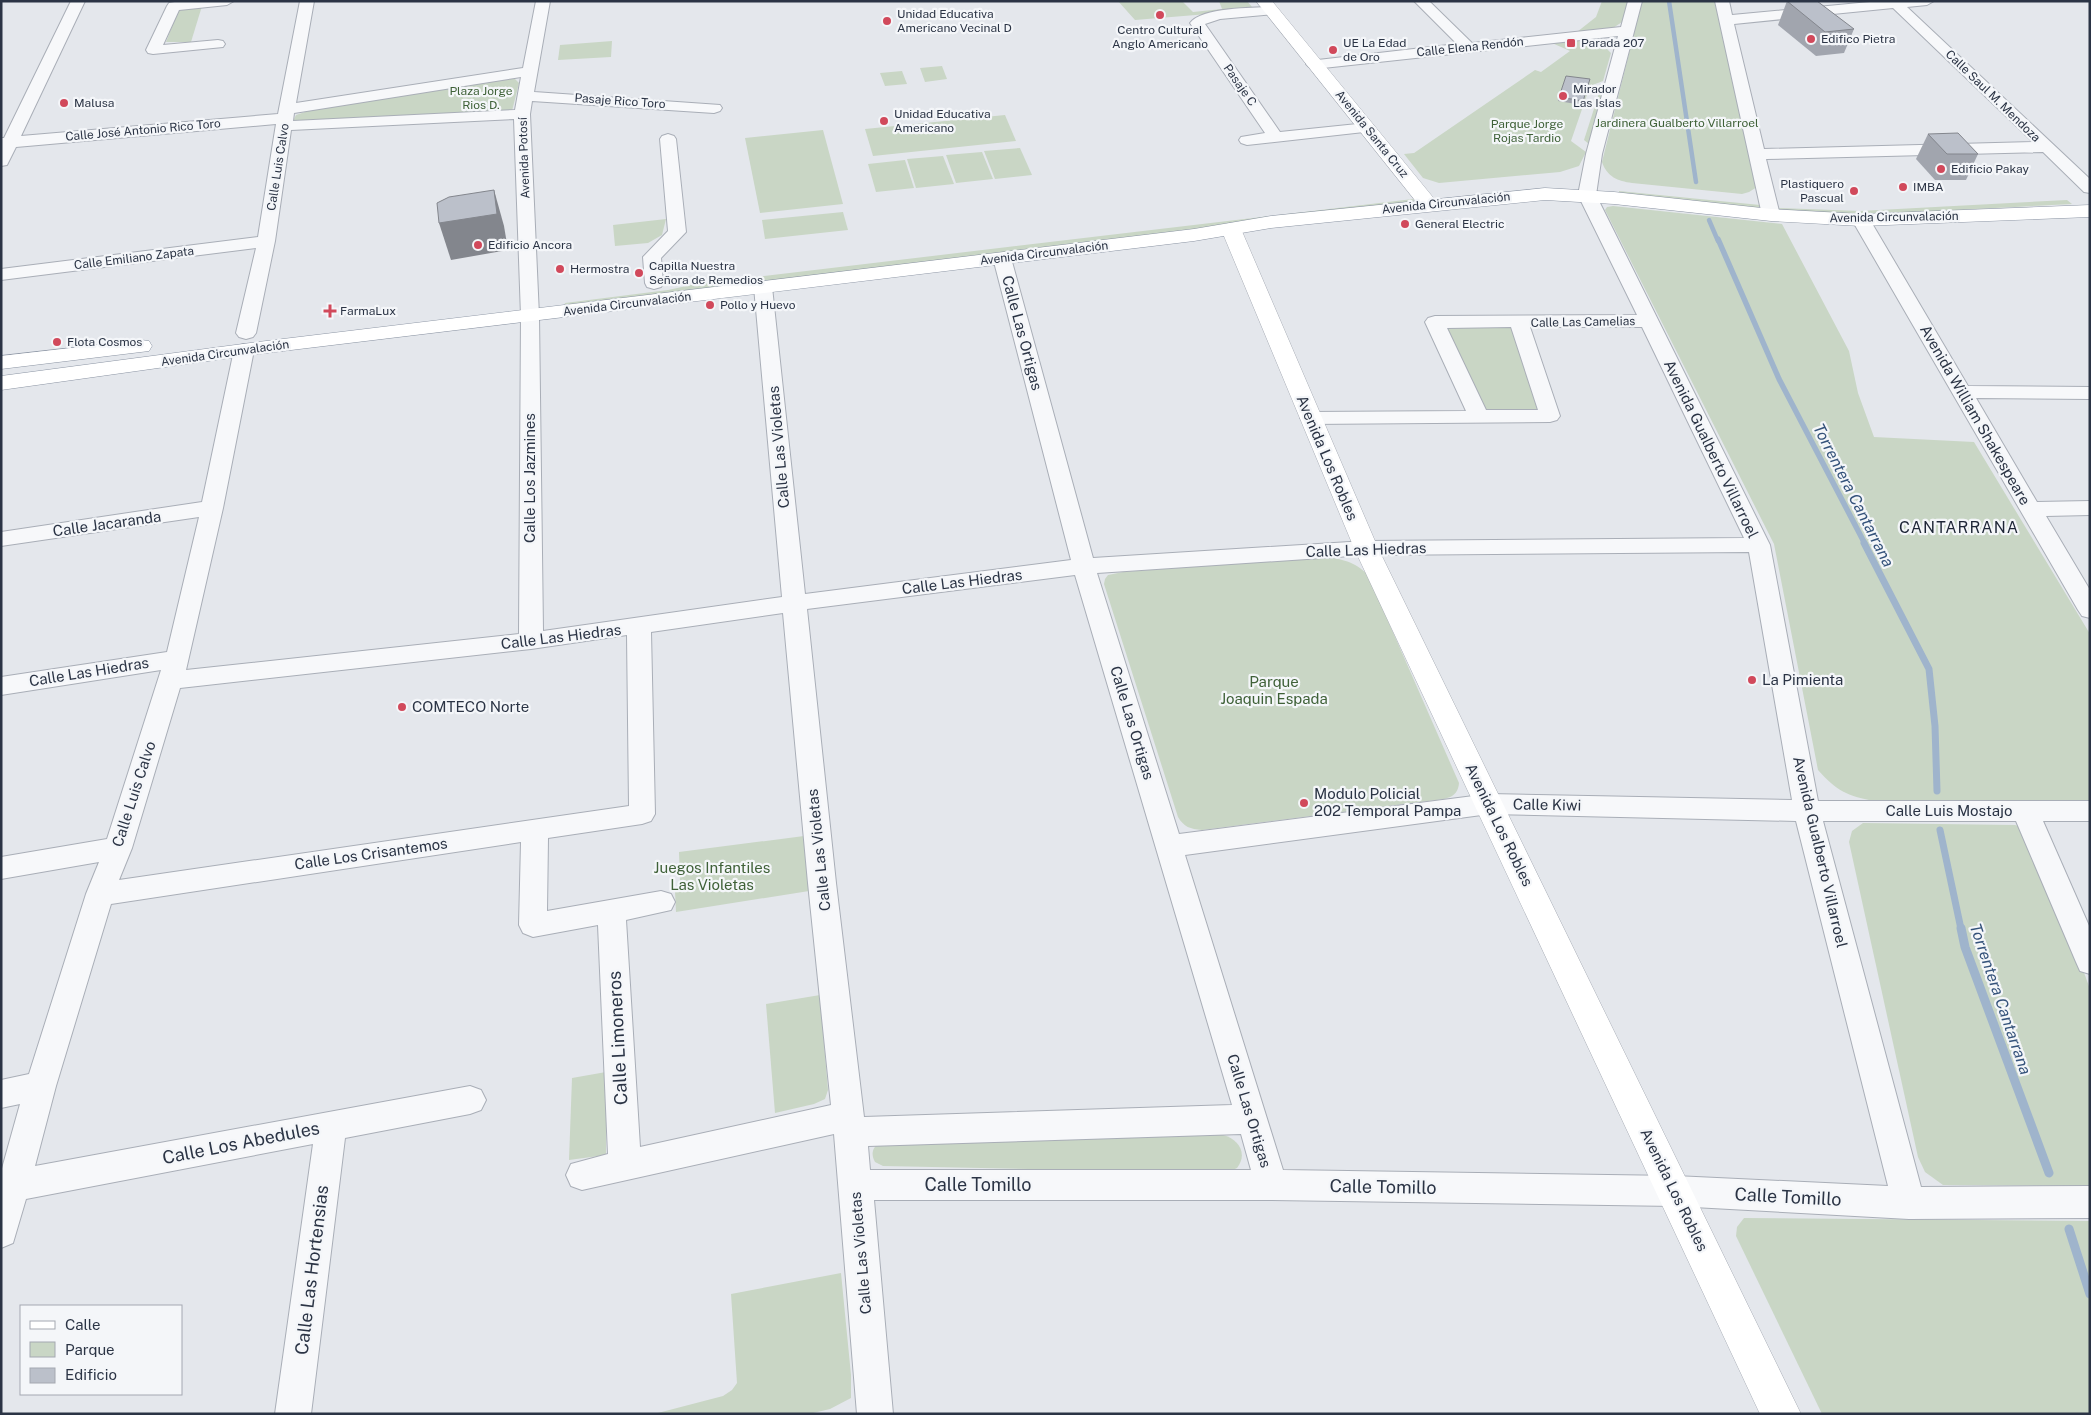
<svg xmlns="http://www.w3.org/2000/svg" width="2091" height="1415" font-family="'Public Sans',sans-serif">
<rect width="100%" height="100%" fill="#e4e7ec"/>
<g fill="#c9d6c5">
<path d="M1118 1H1182L1193 12 1222 9 1219 1H1247L1252 7 1250 10 1244 11 1135 20Z"/>
<path d="M1602 1H1628L1622 22 1613 28 1577 32 1596 17Z"/>
<path d="M1642 1H1718L1719 3 1715 5 1718 14 1722 16 1757 187 1749 192 1742 194 1632 183C1618 181 1607 177 1602 162Z"/>
<path d="M202 6 191 42H166L179 9Z"/>
<path d="M612 41 611 57 558 60 560 45Z"/>
<path d="M1583 41 1604 46 1611 53 1603 81 1590 86 1571 141 1586 152 1579 166 1560 172 1439 183 1423 178 1404 154 1414 153 1535 70 1541 72 1570 51 1552 43Z"/>
<path d="M942 66 947 79 925 82 920 68Z"/>
<path d="M902 71 907 84 885 86 880 73Z"/>
<path d="M505 79H515L519 83 512 111 292 123 296 115 308 111Z"/>
<path d="M1605 89 1589 144 1584 140 1600 90Z"/>
<path d="M1005 115 1016 141 873 156 865 129Z"/>
<path d="M823 130 843 204 760 213 745 138Z"/>
<path d="M1020 148 1032 175 995 179 984 151Z"/>
<path d="M982 152 993 179 956 183 946 155Z"/>
<path d="M943 156 954 184 916 188 907 159Z"/>
<path d="M905 160 914 188 876 192 868 164Z"/>
<path d="M1619 191 1760 205 1761 210 1619 195Z"/>
<path d="M1413 199 1415 202 564 306 565 303 668 290 696 284Z"/>
<path d="M2067 200 2072 204 1860 215 1780 211 1779 208 1860 211Z"/>
<path d="M1613 206 1782 224 1849 351 1858 393 1874 437 1974 442 2090 634V801H1874C1847 796 1837 791 1818 770L1774 544 1605 210 1607 207Z"/>
<path d="M843 212 848 230 765 239 762 220Z"/>
<path d="M666 219 662 235 648 243 615 246 613 225Z"/>
<path d="M1446 325 1510 326 1515 329 1544 412H1485L1443 328Z"/>
<path d="M1324 557C1342 559 1354 561 1368 575L1459 783C1458 797 1447 799 1436 800L1202 830C1190 829 1184 827 1178 817L1104 584 1105 579 1108 575 1123 572Z"/>
<path d="M1863 823 2015 825 2028 829 2035 839 2090 989V1186L1943 1185 1925 1172 1918 1157 1849 842 1852 831Z"/>
<path d="M804 836 809 891 676 912 675 891 680 882 679 852Z"/>
<path d="M820 995 828 1090 825 1099 814 1104 775 1113 766 1004Z"/>
<path d="M606 1072V1155L569 1160 572 1078Z"/>
<path d="M1223 1135C1239 1139 1248 1154 1237 1168L1226 1173 883 1166 875 1162C870 1153 873 1146 882 1141Z"/>
<path d="M1744 1218 2090 1221V1414H1822L1736 1236 1737 1227Z"/>
<path d="M841 1273 851 1375V1398L830 1409 809 1414H654L723 1396 732 1390 737 1383 731 1294Z"/>
</g>
<g fill="none" stroke-linecap="round" stroke-linejoin="round">
<g stroke="#9fb4cc" stroke-width="4.5">
<path d="M1669 1 1696 182"/>
<path d="M1709 220 1718 241"/>
</g>
<path stroke="#9fb4cc" stroke-width="5.5" d="M1718 239 1779 379 1865 544"/>
<g stroke="#9fb4cc" stroke-width="7">
<path d="M1864 543 1929 669 1935 726 1937 791"/>
<path d="M1940 830 1961 929"/>
</g>
<g stroke="#9fb4cc" stroke-width="9">
<path d="M1961 928 1965 947 2049 1173"/>
<path d="M2069 1229 2090 1294"/>
</g>
<defs>
<g id="minor">
<path d="M71 1H85L21 136 278 114 300 1H314L296 103 523 68 536 1H550L534 92 720 105 722 108 720 111 714 113 532 101 530 114 539 316 543 631 782 597 754 287 756 283 763 281 770 283 772 287 805 594 1071 560 993 258 996 254 1002 253 1008 254 1011 258 1093 558 1366 541 1744 538 1642 327H1530L1560 416 1557 420 1550 422 1310 424 1303 422 1300 418 1303 414 1310 412 1466 411 1425 322 1428 318 1435 316 1637 315 1578 195 1586 154 1618 36 1314 69 1309 67 1306 64 1309 61 1457 44 1414 1H1429L1472 43 1621 27 1628 1H1642L1602 154 1596 195 1770 545 1818 801H2090V821H2043L2090 928V974L2080 971 2076 962 2016 821H1823L1921 1187 2090 1186V1218L1909 1219 1675 1206 1272 1200H874L893 1414H857L834 1134 582 1190 571 1186 566 1175 571 1164 608 1154 598 925 533 937 523 933 519 925 521 842 111 904 56 1086 35 1166 470 1086 481 1090 486 1100 481 1110 470 1114 345 1138 311 1414H275L313 1144 26 1199 13 1243 1 1248V1172L20 1104 1 1108V1080L29 1074 86 894 99 862 1 879V857L107 839 161 670 1 695V677L167 652 199 517 1 546V532L202 502 234 350 237 346 244 344 251 346 254 350 223 508 186 670 519 634 521 316 514 119 291 130 275 241 256 333 253 337 246 339 239 337 236 333 256 248 1 280V269L258 237 276 124 16 147 7 165 1 166V138H4ZM521 77 515 110 293 121 294 113ZM1511 327 1538 410H1486L1447 328ZM1749 552 1792 800 1489 794 1179 834 1097 573 1366 555ZM1075 575 1232 1105 864 1117 836 883 807 609ZM783 613 808 883 831 1105 640 1147 626 920 671 910 675 902 671 894 661 891 547 911 548 838 642 824 651 821 655 814 651 632ZM627 635 629 806 119 880 132 848 180 688 531 649ZM1489 814 1796 821 1888 1186 1675 1176 1283 1170 1185 855ZM1241 1134 1251 1170H870L868 1146Z"/>
<path d="M180 1H234L227 5 179 10 163 45 218 40 223 41 225 44 223 47 153 54 148 53 146 50 167 6 169 3Z"/>
<path d="M1715 1H1729L1732 15 1880 1H1934L1927 5 1907 7 2090 179V193L2084 192 2043 152 1766 159 1780 215 1777 219 1771 220 1765 219 1762 215ZM1893 8 2033 142 1764 149 1734 24Z"/>
<path d="M1271 7 1276 8 1278 11 1276 14 1220 19 1205 24 1280 132 1367 123 1373 125 1375 128 1373 131 1247 145 1241 143 1239 140 1241 137 1265 133 1190 23C1202 7 1252 8 1271 7Z"/>
<path d="M668 134 674 136 676 139 686 232 661 258 663 283 661 287 654 289 647 287 645 283 643 257 668 231 660 139 662 136Z"/>
<path d="M1861 215 1867 216 1870 220 1968 386 2090 387V399L1976 398 2037 502 2090 501V515L2046 516 2090 590V618L2082 616 2078 610 1852 220 1855 216Z"/>
</g>
<g id="secondary">
<path d="M1256 1H1272L1436 201 1438 205 1436 209 1429 211 1422 209Z"/>
<path d="M1231 223 1238 225 1241 229 1378 548 1801 1414H1760L1354 548 1221 229 1224 225Z"/>
</g>
<g id="trunk">
<path d="M1545 188 1614 192 1771 209 1861 214 2090 205V217L1861 226 1771 221 1614 204 1545 200 1271 228 1194 241 258 354 1 390V376L258 342 1194 229 1271 216Z"/>
<path d="M141 340 149 341 152 346 149 351 1 369V356Z"/>
</g>
</defs>
<use href="#minor" stroke="#a9aeb7" stroke-width="2"/>
<use href="#secondary" stroke="#a9aeb7" stroke-width="1"/>
<use href="#trunk" stroke="#8b94a3" stroke-width="1"/>
<use href="#minor" fill="#f7f8fa" fill-rule="evenodd"/>
<use href="#secondary" fill="#fff" fill-rule="evenodd"/>
<use href="#trunk" fill="#fff" fill-rule="evenodd"/>
</g>
<g fill="#a1a5ae">
<path d="M1787 1 1854 29 1844 53 1816 56 1778 25Z"/>
<path d="M1589 84 1582 105 1558 101 1559 97Z"/>
<path d="M1928 134 1978 154 1966 180H1935L1916 159Z"/>
</g>
<path fill="#83868d" d="M494 190 504 226 508 250 451 260 439 223Z"/>
<g fill="#bbc0ca" stroke="#83868d">
<path d="M1787 1H1817L1854 29 1825 32Z"/>
<path d="M1566 76 1590 79 1583 101 1559 97Z"/>
<path d="M1958 133 1978 154H1947L1928 134Z"/>
<path d="M494 190 497 214 439 223 437 203 449 197Z"/>
</g>
<g fill="#d1495b" stroke="#f4f6f9" stroke-width="2">
<circle cx="1160" cy="15" r="5"/>
<circle cx="887" cy="21" r="5"/>
<circle cx="1811" cy="39" r="5"/>
<rect x="1566" y="38" width="10" height="10" rx="2.5"/>
<circle cx="1333" cy="50" r="5"/>
<circle cx="1563" cy="96" r="5"/>
<circle cx="64" cy="103" r="5"/>
<circle cx="884" cy="121" r="5"/>
<circle cx="1941" cy="169" r="5"/>
<circle cx="1903" cy="187" r="5"/>
<circle cx="1854" cy="191" r="5"/>
<circle cx="1405" cy="224" r="5"/>
<circle cx="478" cy="245" r="5"/>
<circle cx="560" cy="269" r="5"/>
<circle cx="639" cy="273" r="5"/>
<circle cx="710" cy="305" r="5"/>
<path d="M327.5 303.5h5v5h5v5h-5v5h-5v-5h-5v-5h5z"/>
<circle cx="57" cy="342" r="5"/>
<circle cx="1752" cy="680" r="5"/>
<circle cx="402" cy="707" r="5"/>
<circle cx="1304" cy="803" r="5"/>
</g>
<g text-anchor="middle" stroke-width="4.5" stroke-linejoin="round" paint-order="stroke">
<g font-size="12" fill="#2b3445" stroke="#f4f6f9" text-anchor="start">
<text x="897" y="18">Unidad Educativa<tspan x="897" dy="14">Americano Vecinal D</tspan></text>
<text x="1160" y="34" text-anchor="middle">Centro Cultural<tspan x="1160" dy="14">Anglo Americano</tspan></text>
<text x="1821" y="43">Edifico Pietra</text>
<text x="1343" y="47">UE La Edad<tspan x="1343" dy="14">de Oro</tspan></text>
<text x="1581" y="47">Parada 207</text>
<text x="1573" y="93">Mirador<tspan x="1573" dy="14">Las Islas</tspan></text>
<text x="74" y="107">Malusa</text>
<text x="894" y="118">Unidad Educativa<tspan x="894" dy="14">Americano</tspan></text>
<text x="1951" y="173">Edificio Pakay</text>
<text x="1844" y="188" text-anchor="end">Plastiquero<tspan x="1844" dy="14">Pascual</tspan></text>
<text x="1913" y="191">IMBA</text>
<text x="1415" y="228">General Electric</text>
<text x="488" y="249">Edificio Ancora</text>
<text x="649" y="270">Capilla Nuestra<tspan x="649" dy="14">Señora de Remedios</tspan></text>
<text x="570" y="273">Hermostra</text>
<text x="720" y="309">Pollo y Huevo</text>
<text x="340" y="315">FarmaLux</text>
<text x="67" y="346">Flota Cosmos</text>
</g>
<g font-size="12" fill="#2b3445" stroke="#f4f6f9">
<text transform="translate(1470 47) rotate(-6)" y="4">Calle Elena Rendón</text>
<text transform="translate(1240 85) rotate(55)" y="4">Pasaje C</text>
<text transform="translate(1993 96) rotate(44)" y="4">Calle Saul M. Mendoza</text>
<text transform="translate(620 101) rotate(4)" y="4">Pasaje Rico Toro</text>
<text transform="translate(143 130) rotate(-5)" y="4">Calle José Antonio Rico Toro</text>
<text transform="translate(1372 134) rotate(51)" y="4">Avenida Santa Cruz</text>
<text transform="translate(524 158) rotate(-92)" y="4">Avenida Potosí</text>
<text transform="translate(278 167) rotate(-81)" y="4">Calle Luis Calvo</text>
<text transform="translate(1446 203) rotate(-6)" y="4">Avenida Circunvalación</text>
<text transform="translate(1894 217) rotate(-1)" y="4">Avenida Circunvalación</text>
<text transform="translate(1044 253) rotate(-7)" y="4">Avenida Circunvalación</text>
<text transform="translate(134 258) rotate(-7)" y="4">Calle Emiliano Zapata</text>
<text transform="translate(627 304) rotate(-7)" y="4">Avenida Circunvalación</text>
<text transform="translate(1583 322) rotate(-1)" y="4">Calle Las Camelias</text>
<text transform="translate(225 353) rotate(-8)" y="4">Avenida Circunvalación</text>
</g>
<g font-size="12" fill="#3f6138" stroke="#f4f6f9">
<text x="481" y="95">Plaza Jorge<tspan x="481" dy="14">Rios D.</tspan></text>
<text x="1677" y="127">Jardinera Gualberto Villarroel</text>
<text x="1527" y="128">Parque Jorge<tspan x="1527" dy="14">Rojas Tardio</tspan></text>
</g>
<g font-size="15" fill="#2b3445" stroke="#f4f6f9">
<text transform="translate(1022 333) rotate(75)" y="5">Calle Las Ortigas</text>
<text transform="translate(1975 415) rotate(60)" y="5">Avenida William Shakespeare</text>
<text transform="translate(779 447) rotate(-95)" y="5">Calle Las Violetas</text>
<text transform="translate(1711 449) rotate(64)" y="5">Avenida Gualberto Villarroel</text>
<text transform="translate(1327 458) rotate(67)" y="5">Avenida Los Robles</text>
<text transform="translate(530 478) rotate(-90)" y="5">Calle Los Jazmines</text>
<text transform="translate(107 524) rotate(-8)" y="5">Calle Jacaranda</text>
<text transform="translate(1366 550) rotate(-2)" y="5">Calle Las Hiedras</text>
<text transform="translate(962 582) rotate(-7)" y="5">Calle Las Hiedras</text>
<text transform="translate(561 637) rotate(-7)" y="5">Calle Las Hiedras</text>
<text transform="translate(89 672) rotate(-9)" y="5">Calle Las Hiedras</text>
<text transform="translate(1132 723) rotate(73)" y="5">Calle Las Ortigas</text>
<text transform="translate(134 794) rotate(-72)" y="5">Calle Luis Calvo</text>
<text transform="translate(1547 805) rotate(1)" y="5">Calle Kiwi</text>
<text x="1949" y="816">Calle Luis Mostajo</text>
<text transform="translate(1499 825) rotate(64)" y="5">Avenida Los Robles</text>
<text transform="translate(819 850) rotate(-96)" y="5">Calle Las Violetas</text>
<text transform="translate(1820 852) rotate(77)" y="5">Avenida Gualberto Villarroel</text>
<text transform="translate(371 854) rotate(-8)" y="5">Calle Los Crisantemos</text>
<text transform="translate(1249 1111) rotate(73)" y="5">Calle Las Ortigas</text>
<text transform="translate(1674 1190) rotate(64)" y="5">Avenida Los Robles</text>
<text transform="translate(861 1253) rotate(-95)" y="5">Calle Las Violetas</text>
</g>
<g font-size="15" fill="#2b3445" stroke="#f4f6f9" text-anchor="start">
<text x="1762" y="685">La Pimienta</text>
<text x="412" y="712">COMTECO Norte</text>
<text x="1314" y="799">Modulo Policial<tspan x="1314" dy="17">202 Temporal Pampa</tspan></text>
</g>
<g font-size="15" fill="#3f6138" stroke="#f4f6f9">
<text x="1274" y="687">Parque<tspan x="1274" dy="17">Joaquin Espada</tspan></text>
<text x="712" y="873">Juegos Infantiles<tspan x="712" dy="17">Las Violetas</tspan></text>
</g>
<g font-size="16" font-style="italic" fill="#34527a" stroke="#f4f6f9">
<text transform="translate(1854 495) rotate(63)" y="6">Torrentera Cantarrana</text>
<text transform="translate(2001 999) rotate(71)" y="6">Torrentera Cantarrana</text>
</g>
<g font-size="16" letter-spacing="1" fill="#1d2536" stroke="#f4f6f9">
<text x="1959" y="533">CANTARRANA</text>
</g>
<g font-size="18" fill="#2b3445" stroke="#f4f6f9">
<text transform="translate(618 1038) rotate(-93)" y="6">Calle Limoneros</text>
<text transform="translate(241 1143) rotate(-11)" y="6">Calle Los Abedules</text>
<text x="978" y="1191">Calle Tomillo</text>
<text transform="translate(1383 1187) rotate(1)" y="6">Calle Tomillo</text>
<text transform="translate(1788 1197) rotate(3)" y="6">Calle Tomillo</text>
<text transform="translate(312 1270) rotate(-83)" y="6">Calle Las Hortensias</text>
</g>
</g>
<rect width="2091" height="1415" fill="none" stroke="#2b3445" stroke-width="5"/>
<rect x="20" y="1305" width="162" height="90" fill="#f4f6f9" stroke="#a4a8b1"/>
<rect x="30" y="1321" width="25" height="8" fill="#ffffff" stroke="#a4a8b1"/>
<text x="65" y="1330" font-size="15" fill="#2b3445">Calle</text>
<rect x="30" y="1342" width="25" height="15" fill="#c9d6c5" stroke="#a4a8b1"/>
<text x="65" y="1355" font-size="15" fill="#2b3445">Parque</text>
<rect x="30" y="1368" width="25" height="15" fill="#bbc0ca" stroke="#a4a8b1"/>
<text x="65" y="1380" font-size="15" fill="#2b3445">Edificio</text>
</svg>
